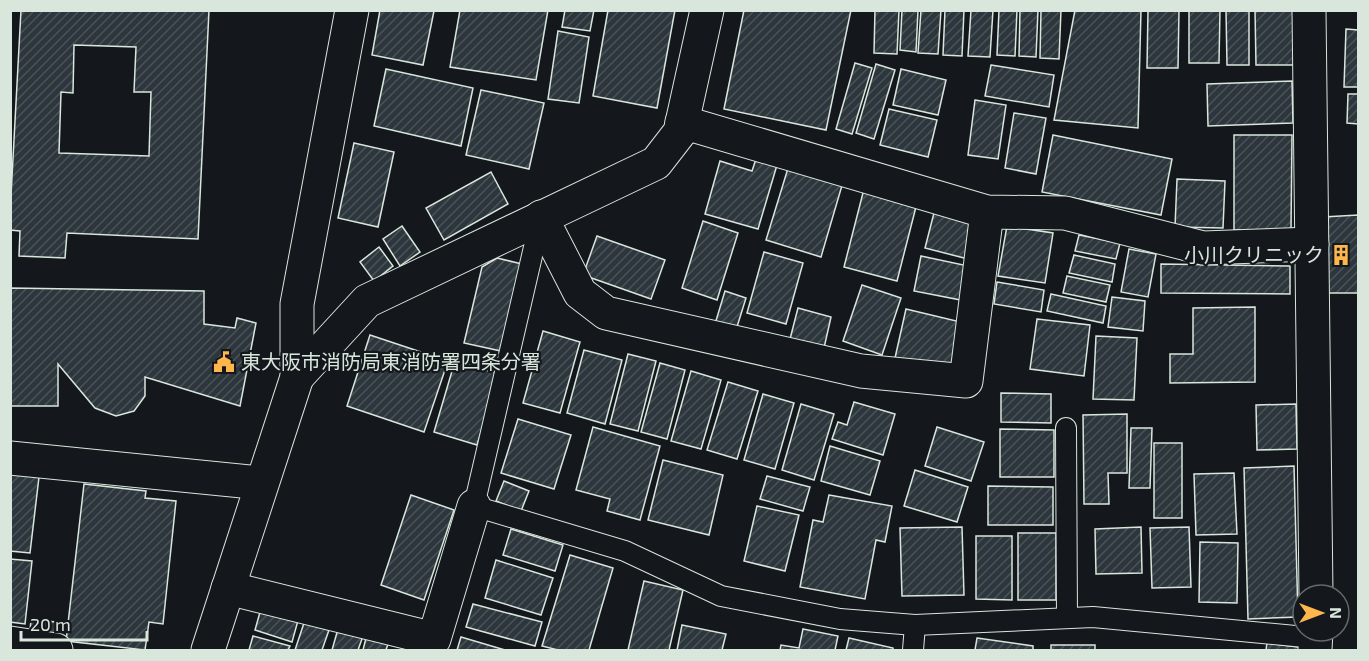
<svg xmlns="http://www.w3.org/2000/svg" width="1369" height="661" font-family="'Exo 2','Noto Sans JP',sans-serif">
<defs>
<pattern id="building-hatch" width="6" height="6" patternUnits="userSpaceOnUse" patternTransform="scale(1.5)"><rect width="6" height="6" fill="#2c363c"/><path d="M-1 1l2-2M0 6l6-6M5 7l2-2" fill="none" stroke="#4a5358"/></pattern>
</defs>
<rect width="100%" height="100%" fill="#14181c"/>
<g fill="url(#building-hatch)" stroke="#d8e6dc" stroke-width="1.5" fill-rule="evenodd">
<path d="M21 10H209L198 239 67 233 65 258 19 256 20 231 10 230V214ZM74 45 136 47 134 92H151L149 156 59 153 61 92 73 93Z"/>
<path d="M380 10 434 11 423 65 372 55Z"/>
<path d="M460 10H548L536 80 450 67Z"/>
<path d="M565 10H594L590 31 562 27Z"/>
<path d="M608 10H675L657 108 593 96Z"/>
<path d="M744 10H851L826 130 724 109Z"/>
<path d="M875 10H899L897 54 874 53Z"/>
<path d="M902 10H918L916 52 900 50Z"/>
<path d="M921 10H941L938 54 918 53Z"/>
<path d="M945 10H964L962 56 943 55Z"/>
<path d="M971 10H993L990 57 968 56Z"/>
<path d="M999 10H1017L1015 56 997 55Z"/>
<path d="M1020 10H1038L1036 57 1019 56Z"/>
<path d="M1041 10H1061L1059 59 1040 58Z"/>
<path d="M1075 10H1141L1138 128 1054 120Z"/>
<path d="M1148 10H1179L1178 68H1147Z"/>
<path d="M1189 10H1220L1219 63H1189Z"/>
<path d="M1226 10H1249V65H1227Z"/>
<path d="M1255 10H1296L1297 65H1256Z"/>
<path d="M1346 29 1358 30V87H1344Z"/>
<path d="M558 31 589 37 579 103 548 99Z"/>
<path d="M855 63 872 68 852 134 836 129Z"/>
<path d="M876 64 895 70 874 139 856 133Z"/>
<path d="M991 65 1054 75 1049 107 985 96Z"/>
<path d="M386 69 473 88 461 146 374 126Z"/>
<path d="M901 69 946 80 938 115 893 105Z"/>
<path d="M1292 81 1293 123 1208 126 1207 84Z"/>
<path d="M481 90 544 103 529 169 466 155Z"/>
<path d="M1348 94H1358V124L1347 123Z"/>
<path d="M975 100 1006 105 998 159 968 155Z"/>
<path d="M889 109 937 120 928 157 880 145Z"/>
<path d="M1014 113 1046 118 1036 174 1005 168Z"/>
<path d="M1053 135 1172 159 1161 215 1042 192Z"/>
<path d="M1234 135H1292L1291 230H1234Z"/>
<path d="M354 143 394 152 378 227 338 218Z"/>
<path d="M756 159 777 165 758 229 705 214 720 161 752 171Z"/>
<path d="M789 165 843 182 821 257 766 240Z"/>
<path d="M491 172 508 204 444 240 426 208Z"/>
<path d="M1177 179 1225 181 1223 228 1175 227Z"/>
<path d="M865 185 918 199 897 281 844 267Z"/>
<path d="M935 209 982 220 972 260 925 248Z"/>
<path d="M1358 215V293H1322L1323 217Z"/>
<path d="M703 221 738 233 717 300 682 288Z"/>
<path d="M402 226 420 252 400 266 383 239Z"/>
<path d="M1007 226 1053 233 1045 283 998 276Z"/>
<path d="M1079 235 1120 243 1116 259 1075 251Z"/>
<path d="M597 236 665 260 651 299 583 275Z"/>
<path d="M379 247 393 266 374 281 360 262Z"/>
<path d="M1129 249 1156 254 1148 297 1121 292Z"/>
<path d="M764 252 803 263 786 324 747 313Z"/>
<path d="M1074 255 1115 264 1112 282 1069 273Z"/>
<path d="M921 256 973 267 966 301 914 291Z"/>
<path d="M497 258 522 264 501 351 464 343 482 267Z"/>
<path d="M1161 264 1290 266V294L1161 293Z"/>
<path d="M1067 276 1110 285 1106 302 1063 293Z"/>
<path d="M997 282 1044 290 1041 312 994 304Z"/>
<path d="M862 285 901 298 882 355 843 341Z"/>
<path d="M10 288 204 291V324L235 328 237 318 256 323 240 406 145 377V396L134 411 116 416 95 408 58 364V406H10Z"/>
<path d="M725 291 746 298 736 330 715 324Z"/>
<path d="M1051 294 1106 306 1103 323 1047 311Z"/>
<path d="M1112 297 1145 301 1143 331 1108 327Z"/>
<path d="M1255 307V382L1170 383V354H1193V308Z"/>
<path d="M798 308 831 317 824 348 790 339Z"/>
<path d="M906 309 969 324 957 372 895 358Z"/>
<path d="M1037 319 1090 325 1084 376 1030 369Z"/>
<path d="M543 331 580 342 560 413 523 403Z"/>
<path d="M370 335 448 361 424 432 347 406Z"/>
<path d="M1096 336 1137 338 1134 400 1093 399Z"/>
<path d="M584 350 622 360 605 424 567 413Z"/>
<path d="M628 354 656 361 638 431 610 424Z"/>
<path d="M455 361 499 374 477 445 434 432Z"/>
<path d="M660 363 685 370 667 439 641 432Z"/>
<path d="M691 371 721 380 701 449 671 441Z"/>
<path d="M728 382 758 391 737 459 707 450Z"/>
<path d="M1001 393 1051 394V423L1001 422Z"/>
<path d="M763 394 794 403 775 469 744 460Z"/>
<path d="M854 402 895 414 883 455 832 439 838 422 847 425Z"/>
<path d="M801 404 834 414 814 480 782 470Z"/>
<path d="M1296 404 1297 449 1257 450 1256 405Z"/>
<path d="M1127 414V473H1108L1109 504H1084L1083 415Z"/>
<path d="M518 419 571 435 554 489 501 473Z"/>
<path d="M593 427 660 446 640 520 607 511 610 499 576 490Z"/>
<path d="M937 427 984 442 971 481 925 466Z"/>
<path d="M1131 428H1152L1150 488H1129Z"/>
<path d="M1000 429 1054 430V477H1000Z"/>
<rect x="1154" y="443" width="28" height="75"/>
<path d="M830 446 880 461 870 495 821 481Z"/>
<path d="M663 460 723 475 709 535 648 520Z"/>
<path d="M1294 466 1298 617 1248 619 1244 468Z"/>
<path d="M915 470 968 487 957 522 904 506Z"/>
<path d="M10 473 39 477 30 553 10 551Z"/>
<path d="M1234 473 1237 534 1196 535 1194 474Z"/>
<path d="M767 476 810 487 803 511 760 499Z"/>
<path d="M504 481 529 491 521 511 496 501Z"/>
<path d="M84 484 146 491 145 498 176 501 163 624 149 622 145 650 66 641Z"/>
<path d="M988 486 1053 487V525H988Z"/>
<path d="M411 495 454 510 424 600 381 585Z"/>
<path d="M829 495 892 506 885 542 876 540 865 599 800 587 813 520 823 522Z"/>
<path d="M757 506 799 515 785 571 744 561Z"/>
<path d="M962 527 964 595 902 596 900 528Z"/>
<path d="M1141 527 1142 573 1096 574 1095 529Z"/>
<path d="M1189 527 1191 587 1152 588 1150 528Z"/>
<path d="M511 529 563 545 555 571 503 555Z"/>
<rect x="1018" y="533" width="38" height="67"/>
<path d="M976 536H1012V600L976 599Z"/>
<path d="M1200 542 1238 543 1237 603 1199 602Z"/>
<path d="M570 555 613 568 589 650H558L542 646Z"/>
<path d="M10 559 32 561 25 624 10 622Z"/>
<path d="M496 560 553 578 541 615 485 598Z"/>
<path d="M644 581 683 590 669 650H628Z"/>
<path d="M473 604 542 622 535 646 466 627Z"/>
<path d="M262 605 299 617 292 642 255 630Z"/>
<path d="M31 620 57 622 56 642 29 641Z"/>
<path d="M304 623 329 630 322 650H295Z"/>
<path d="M682 625 726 634 722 650H677Z"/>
<path d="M338 629 363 636 358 650H332Z"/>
<path d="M803 629 838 636 835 650H780L781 645 799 648Z"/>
<path d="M253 636 290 646 288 650H249Z"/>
<path d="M461 637 505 650H457Z"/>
<path d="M366 638 388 644 386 650H363Z"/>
<path d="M849 638 893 648V650H846Z"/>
<path d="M977 638 1033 646V650H975Z"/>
<path d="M1267 643 1306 648V650H1266Z"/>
<rect x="1051" y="645" width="44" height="5"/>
</g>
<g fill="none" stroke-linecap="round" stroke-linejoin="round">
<defs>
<g id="lane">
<path d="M541 217 474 506 625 551 721 596 840 619 915 625 1093 617 1316 638"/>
<path d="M1066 428 1067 618"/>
<path d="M913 650 915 625"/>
</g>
<g id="street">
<path d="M1309 10 1316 595"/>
<path d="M682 122 987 212 1065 213 1203 248 1312 244"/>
<path d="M541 217 580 293 606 313 861 371 966 381 987 212"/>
<path d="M297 377 367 301 656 163 680 132 707 10"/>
<path d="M10 458 261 483"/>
<path d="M228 588 434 639 474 506"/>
<path d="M10 643 56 650"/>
<path d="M208 650 297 377V304L352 10"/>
<path d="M1315 650 1316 631"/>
</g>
</defs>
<use href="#lane" stroke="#d8e6dc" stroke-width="22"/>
<use href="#street" stroke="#d8e6dc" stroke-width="35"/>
<use href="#lane" stroke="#14181c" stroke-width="20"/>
<use href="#street" stroke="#14181c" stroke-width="33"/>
</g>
<defs>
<symbol id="building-bare" viewBox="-9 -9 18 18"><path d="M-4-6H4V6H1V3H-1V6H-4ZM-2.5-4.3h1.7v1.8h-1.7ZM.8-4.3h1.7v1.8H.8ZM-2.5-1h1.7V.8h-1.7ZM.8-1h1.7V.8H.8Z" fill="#ffb74d" stroke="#14181c" stroke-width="2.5" paint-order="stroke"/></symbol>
<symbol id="civic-bare" viewBox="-9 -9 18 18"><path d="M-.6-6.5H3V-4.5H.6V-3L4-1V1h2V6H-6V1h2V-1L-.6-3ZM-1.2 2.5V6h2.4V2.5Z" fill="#ffb74d" stroke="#14181c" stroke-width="2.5" paint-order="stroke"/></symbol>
</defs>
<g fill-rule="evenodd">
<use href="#building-bare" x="1326" y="240" width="30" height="30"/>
<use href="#civic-bare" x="209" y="347" width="30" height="30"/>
</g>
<g text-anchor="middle" stroke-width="4.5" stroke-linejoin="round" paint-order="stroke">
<g font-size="20" fill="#d8e6dc" stroke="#14181c" text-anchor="end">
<text x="1324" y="262">小川クリニック</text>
<text x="241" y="369" text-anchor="start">東大阪市消防局東消防署四条分署</text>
</g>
</g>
<rect width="1369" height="661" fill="none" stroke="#d8e6dc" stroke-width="24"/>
<g transform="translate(1321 613) rotate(90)"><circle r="28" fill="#14181c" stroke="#626a69" stroke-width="1.5"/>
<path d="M0-4.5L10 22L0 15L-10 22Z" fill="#ffb74d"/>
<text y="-9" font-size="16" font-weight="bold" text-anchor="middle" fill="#d8e6dc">N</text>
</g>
<path d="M21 631v9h126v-9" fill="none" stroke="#d8e6dc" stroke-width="3"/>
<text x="30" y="631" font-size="18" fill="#d8e6dc" stroke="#14181c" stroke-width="4.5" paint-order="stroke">20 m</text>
</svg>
